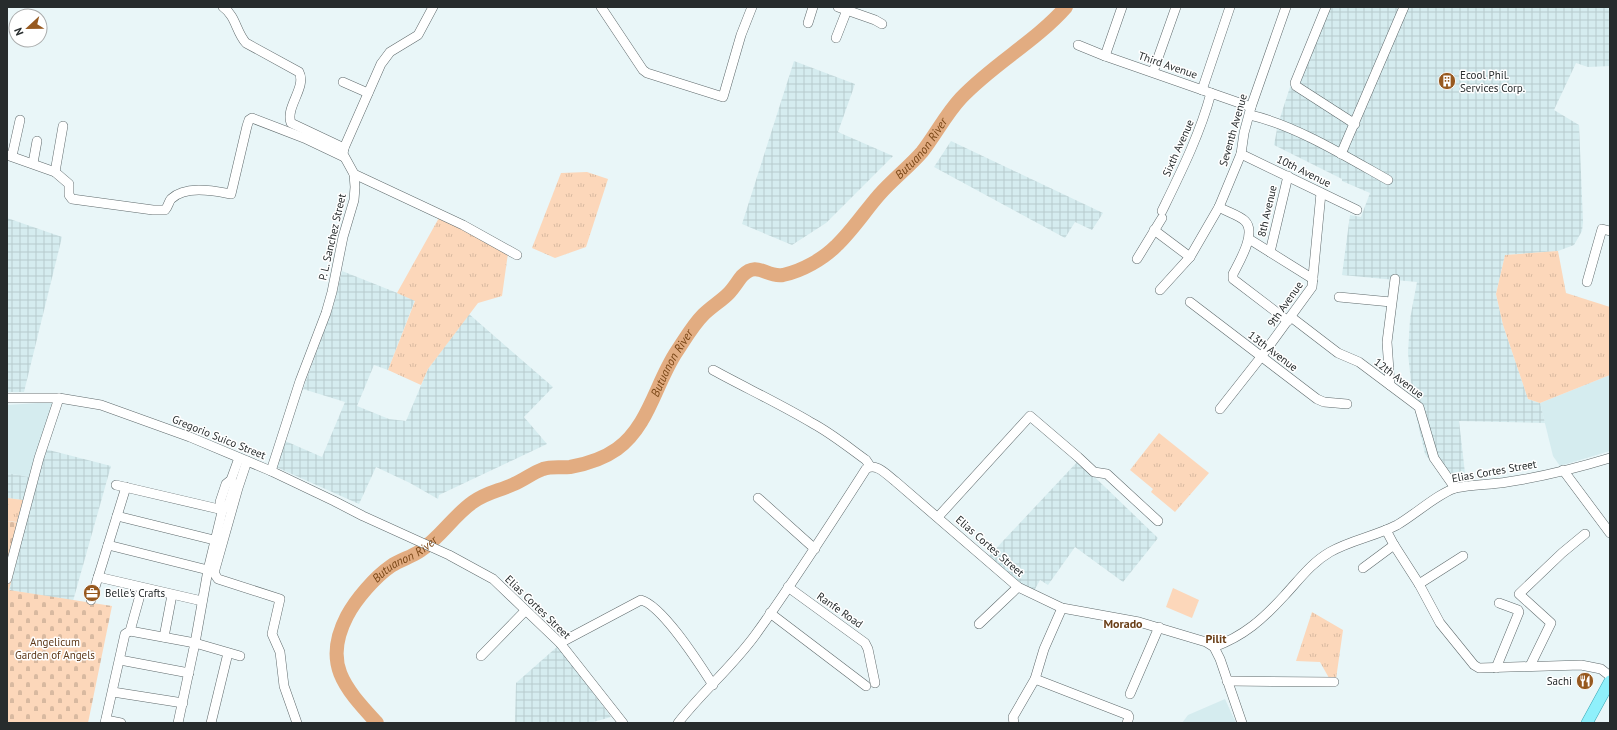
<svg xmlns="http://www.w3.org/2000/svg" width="1617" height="730" font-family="'PT Sans',sans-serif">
<defs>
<pattern id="industrial-grid" width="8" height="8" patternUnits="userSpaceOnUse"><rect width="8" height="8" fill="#d5ecef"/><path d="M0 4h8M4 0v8" fill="none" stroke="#b7cbcd"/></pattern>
<pattern id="grass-tufts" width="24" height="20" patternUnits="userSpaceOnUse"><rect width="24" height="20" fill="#fcd7ba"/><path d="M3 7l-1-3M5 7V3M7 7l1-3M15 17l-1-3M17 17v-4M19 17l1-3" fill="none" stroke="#d8b9a0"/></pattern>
<pattern id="cemetery-stones" width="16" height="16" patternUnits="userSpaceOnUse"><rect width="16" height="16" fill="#fcd7ba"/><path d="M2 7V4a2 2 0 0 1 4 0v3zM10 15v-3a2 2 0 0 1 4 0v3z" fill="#d8b9a0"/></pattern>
</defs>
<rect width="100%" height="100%" fill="#e9f6f8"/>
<g fill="#d5ecef">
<path d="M1610 375V451L1560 466 1553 456 1540 403Z"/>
<path d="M53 402 29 477 7 473V405Z"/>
<path d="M1225 699 1236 723H1182L1188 715Z"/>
</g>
<g fill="url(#industrial-grid)">
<path d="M1323 7H1610V66L1588 67 1576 63 1554 110 1579 125 1583 222 1582 231 1574 245 1558 251 1505 255 1496 294 1503 325 1528 399 1540 403 1545 423 1459 421 1466 482 1449 484 1425 454 1413 402 1408 353 1410 319 1417 282 1342 275 1350 215 1361 217 1370 193 1342 181V179L1274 145 1278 124 1290 87Z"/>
<path d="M794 61 855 84 838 132 893 156 826 223 792 245 742 224Z"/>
<path d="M951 141 1103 213 1092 230 1075 222 1065 238 934 167Z"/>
<path d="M7 218 62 237 24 392H7Z"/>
<path d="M342 271 415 300 388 370 374 365 357 406 389 419 406 421 428 369 469 314 553 387 524 417 547 444 439 495 438 499 410 483 376 467 359 504 276 467 283 440 322 457 345 402 303 389 334 304Z"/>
<path d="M45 449 111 466 73 601 9 590Z"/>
<path d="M1078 461 1158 538 1123 582 1075 547 1048 585 1040 580 1034 591 1015 579 988 557Z"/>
<path d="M7 473 29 477 23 500 7 498Z"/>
<path d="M558 646 611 717 590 723H515L516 683Z"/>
</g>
<g fill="url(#grass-tufts)">
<path d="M587 172 608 179 586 247 555 258 532 248 561 173Z"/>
<path d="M440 216 508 253 502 296 478 303 428 369 421 385 388 370 415 301 397 293Z"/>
<path d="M1558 251 1566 293 1610 307V375L1540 403 1528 399 1503 325 1496 294 1505 255Z"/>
<path d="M1159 433 1209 473 1175 512 1151 492 1153 489 1130 470Z"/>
<path d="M7 498 23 500 17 522 7 521Z"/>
<path d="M1312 612 1343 630 1336 679 1329 678 1320 662 1296 661Z"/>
</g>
<path fill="url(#cemetery-stones)" d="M7 521 26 524 9 590 112 606 88 723H7Z"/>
<path fill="#fcd7ba" d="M1173 588 1199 600 1192 618 1166 607Z"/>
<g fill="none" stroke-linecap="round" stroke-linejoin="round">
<path stroke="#e2ac81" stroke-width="14" id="s1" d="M377 723C345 688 322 664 347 616 356 599 375 577 391 566 400 560 411 557 420 551 441 537 453 516 473 502 487 492 499 491 514 484 524 480 532 473 543 469 552 466 561 468 570 467 587 464 603 459 617 449 649 426 656 382 677 351 685 339 693 325 703 315 711 307 721 301 728 294 734 288 737 282 742 276 758 260 766 278 783 275 802 271 823 259 836 246 852 231 865 211 879 195 892 180 909 167 922 152 936 134 946 114 961 98 993 64 1035 42 1066 7"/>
<defs>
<g id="minor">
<path d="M223 7C236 16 236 32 246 43L299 72C307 87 285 107 291 123L344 148"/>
<path d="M601 7 643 70 647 73 723 97 741 35 752 7"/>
<path d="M838 7 875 20 882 24"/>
<path d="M1326 7 1295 83 1296 86 1355 124"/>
<path d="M808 23 813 7"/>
<path d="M836 38 847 10"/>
<path d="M1078 45 1105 56 1251 107"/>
<path d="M1105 56 1122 7"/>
<path d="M1153 72 1176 7"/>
<path d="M343 82 368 93"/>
<path d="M1202 90 1230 7"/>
<path d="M1250 115C1295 125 1347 157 1388 180"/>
<path d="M1241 154 1357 210"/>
<path d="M1341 154 1404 7"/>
<path d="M7 155 55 172 69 184V195L72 199 153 210H165C168 207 169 201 171 199 186 185 214 191 231 194L247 126 249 120 252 118 304 138 344 157"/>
<path d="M12 156 20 120"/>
<path d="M33 163 37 141"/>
<path d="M55 172 63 126"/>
<path d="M354 174 463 225 517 255"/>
<path d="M1219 207C1227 212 1239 215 1245 221 1257 233 1239 262 1233 274V279L1288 321"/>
<path d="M1162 211C1181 172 1200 134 1211 93"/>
<path d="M1154 230 1190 257"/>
<path d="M1249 239 1313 279"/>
<path d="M1270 252 1288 176"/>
<path d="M1137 259 1162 218"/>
<path d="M1587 282 1602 229 1610 231"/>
<path d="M1160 290 1190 257 1219 207 1241 154 1244 133 1251 107 1286 7"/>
<path d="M1339 297 1391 302"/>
<path d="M1190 302 1317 399 1324 402 1347 404"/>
<path d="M1291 317 1338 353 1359 362 1419 407 1434 458 1455 488"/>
<path d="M713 370C746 388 780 404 812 423 831 433 848 447 866 460L870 466"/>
<path d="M1390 385 1387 342 1395 279"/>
<path d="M7 398H59L101 405 190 437 271 471 334 501 363 516 449 555 493 579 560 643 623 723"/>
<path d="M1220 409 1261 357 1312 287 1321 193"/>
<path d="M247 461 238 488 214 573 218 579 280 599 272 634 280 652 284 686 297 723"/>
<path d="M1563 470 1610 533"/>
<path d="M271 471 300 381 326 313 332 292 343 237 354 200 355 187 354 174 343 154 344 148 381 64 390 52 418 35 433 7"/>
<path d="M116 485 223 510"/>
<path d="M758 498 815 549"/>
<path d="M223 508 220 502 226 484 231 480"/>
<path d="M117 516 214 540"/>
<path d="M938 517 1030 416 1078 457 1094 472 1107 474 1158 521"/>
<path d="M1386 530 1394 545 1419 584 1440 623 1474 665 1479 668 1581 665 1601 669 1610 676"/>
<path d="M108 545 208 570"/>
<path d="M1363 568 1394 545"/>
<path d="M98 577 202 601"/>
<path d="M7 579 39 458 59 398"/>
<path d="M1419 584 1463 556"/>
<path d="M788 587 865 643 868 649 875 683"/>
<path d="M91 600 126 487"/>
<path d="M770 613 866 686"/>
<path d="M979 624 1018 587"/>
<path d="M130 631 195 643 240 656"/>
<path d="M164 637 172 595"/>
<path d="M560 643 641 600C663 606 700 665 713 685"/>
<path d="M1214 647 1220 659 1242 723"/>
<path d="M481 656 525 611"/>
<path d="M120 660 189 673"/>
<path d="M1530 666 1551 623 1519 594 1562 553 1585 534"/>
<path d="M1496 668 1519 612 1518 610 1499 603"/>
<path d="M1035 679 1128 715 1129 717 1127 723"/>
<path d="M1227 681 1334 682"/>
<path d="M113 692 183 703"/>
<path d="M1130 694 1159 627"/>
<path d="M106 720 121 723"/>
<path d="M105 723 125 634 130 631 142 588"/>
<path d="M178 723 195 643 208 570 223 508 228 506 234 487 231 480 239 458"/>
<path d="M211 723 228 653"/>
<path d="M678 723C702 692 733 666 756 634 795 580 830 525 866 469 876 462 887 475 895 481L1018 587 1062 608 1139 622 1206 642 1214 647C1244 636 1263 619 1284 596 1299 580 1311 563 1330 552 1351 540 1376 536 1397 525 1413 516 1440 492 1456 488 1472 484 1490 485 1507 482 1541 477 1577 468 1610 458"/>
<path d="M1014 723 1013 717 1035 679 1044 649 1062 608"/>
</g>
<path id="major" d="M1587 723 1610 681"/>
</defs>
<use href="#minor" stroke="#5f6a6c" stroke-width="10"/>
<use href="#major" stroke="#3aa5b2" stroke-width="12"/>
<use href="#minor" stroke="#fff" stroke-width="9"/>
<use href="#major" stroke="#8ff0fb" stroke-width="11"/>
</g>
<defs>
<symbol id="building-disc" viewBox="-11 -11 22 22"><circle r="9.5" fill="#97591f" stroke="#fff"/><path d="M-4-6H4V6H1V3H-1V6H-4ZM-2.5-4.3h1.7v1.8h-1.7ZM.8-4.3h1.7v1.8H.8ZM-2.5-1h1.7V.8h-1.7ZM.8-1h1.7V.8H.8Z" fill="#fff"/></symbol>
<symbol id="office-disc" viewBox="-11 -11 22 22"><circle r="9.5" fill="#97591f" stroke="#fff"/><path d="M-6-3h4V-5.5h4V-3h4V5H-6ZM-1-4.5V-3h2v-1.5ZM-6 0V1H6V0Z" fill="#fff"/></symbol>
<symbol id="restaurant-disc" viewBox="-11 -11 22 22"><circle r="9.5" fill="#97591f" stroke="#fff"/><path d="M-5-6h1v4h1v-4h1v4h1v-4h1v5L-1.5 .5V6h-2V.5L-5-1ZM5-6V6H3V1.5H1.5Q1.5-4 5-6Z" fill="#fff"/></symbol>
</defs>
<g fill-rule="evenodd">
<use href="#building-disc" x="1437" y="71" width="20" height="20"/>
<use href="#office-disc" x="82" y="583" width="20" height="20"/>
<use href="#restaurant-disc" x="1575" y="671" width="20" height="20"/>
</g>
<g text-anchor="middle" stroke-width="3" stroke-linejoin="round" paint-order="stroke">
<g font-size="11" fill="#272c2d" stroke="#fff">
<text transform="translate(1168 65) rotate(19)" y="4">Third Avenue</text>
<text transform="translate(1233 130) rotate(-74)" y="4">Seventh Avenue</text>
<text transform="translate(1178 148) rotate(-66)" y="4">Sixth Avenue</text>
<text transform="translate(1304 171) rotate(26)" y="4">10th Avenue</text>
<text transform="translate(1267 211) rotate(-77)" y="4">8th Avenue</text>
<text transform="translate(332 237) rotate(-77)" y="4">P. L. Sanchez Street</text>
<text transform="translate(1285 304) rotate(-55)" y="4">9th Avenue</text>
<text transform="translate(1273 351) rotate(37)" y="4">13th Avenue</text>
<text transform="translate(1399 378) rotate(37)" y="4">12th Avenue</text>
<text transform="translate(219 437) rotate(22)" y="4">Gregorio Suico Street</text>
<text transform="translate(1494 471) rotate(-10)" y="4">Elias Cortes Street</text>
<text transform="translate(990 546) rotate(41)" y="4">Elias Cortes Street</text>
<text transform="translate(538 607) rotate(44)" y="4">Elias Cortes Street</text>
<text transform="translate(840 610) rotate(35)" y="4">Ranfe Road</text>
</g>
<g font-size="11" fill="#272c2d" stroke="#fff" text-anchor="start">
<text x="1460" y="79">Ecool Phil.<tspan x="1460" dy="13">Services Corp.</tspan></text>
<text x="105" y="597">Belle's Crafts</text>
<text x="1572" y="685" text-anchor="end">Sachi</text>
</g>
<g font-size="11" fill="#5e3919" stroke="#fff">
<text x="55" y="646">Angelicum<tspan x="55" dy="13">Garden of Angels</tspan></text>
</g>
<g font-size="12" font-style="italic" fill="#7b4818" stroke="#fff">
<text dy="4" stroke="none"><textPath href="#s1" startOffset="900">Butuanon River</textPath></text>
<text dy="4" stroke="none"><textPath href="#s1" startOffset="552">Butuanon River</textPath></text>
<text dy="4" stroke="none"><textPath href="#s1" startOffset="204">Butuanon River</textPath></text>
</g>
<g font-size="12" font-weight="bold" fill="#693e17" stroke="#fff">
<text x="1123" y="628">Morado</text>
<text x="1216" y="643">Pilit</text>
</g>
</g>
<rect width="1617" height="730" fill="none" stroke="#272c2d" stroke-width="16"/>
<g transform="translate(28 28) rotate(248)"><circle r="19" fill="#ffffff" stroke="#a9abab"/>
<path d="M0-3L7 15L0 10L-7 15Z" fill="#97591f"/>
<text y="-6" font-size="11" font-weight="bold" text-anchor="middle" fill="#272c2d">N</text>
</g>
</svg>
